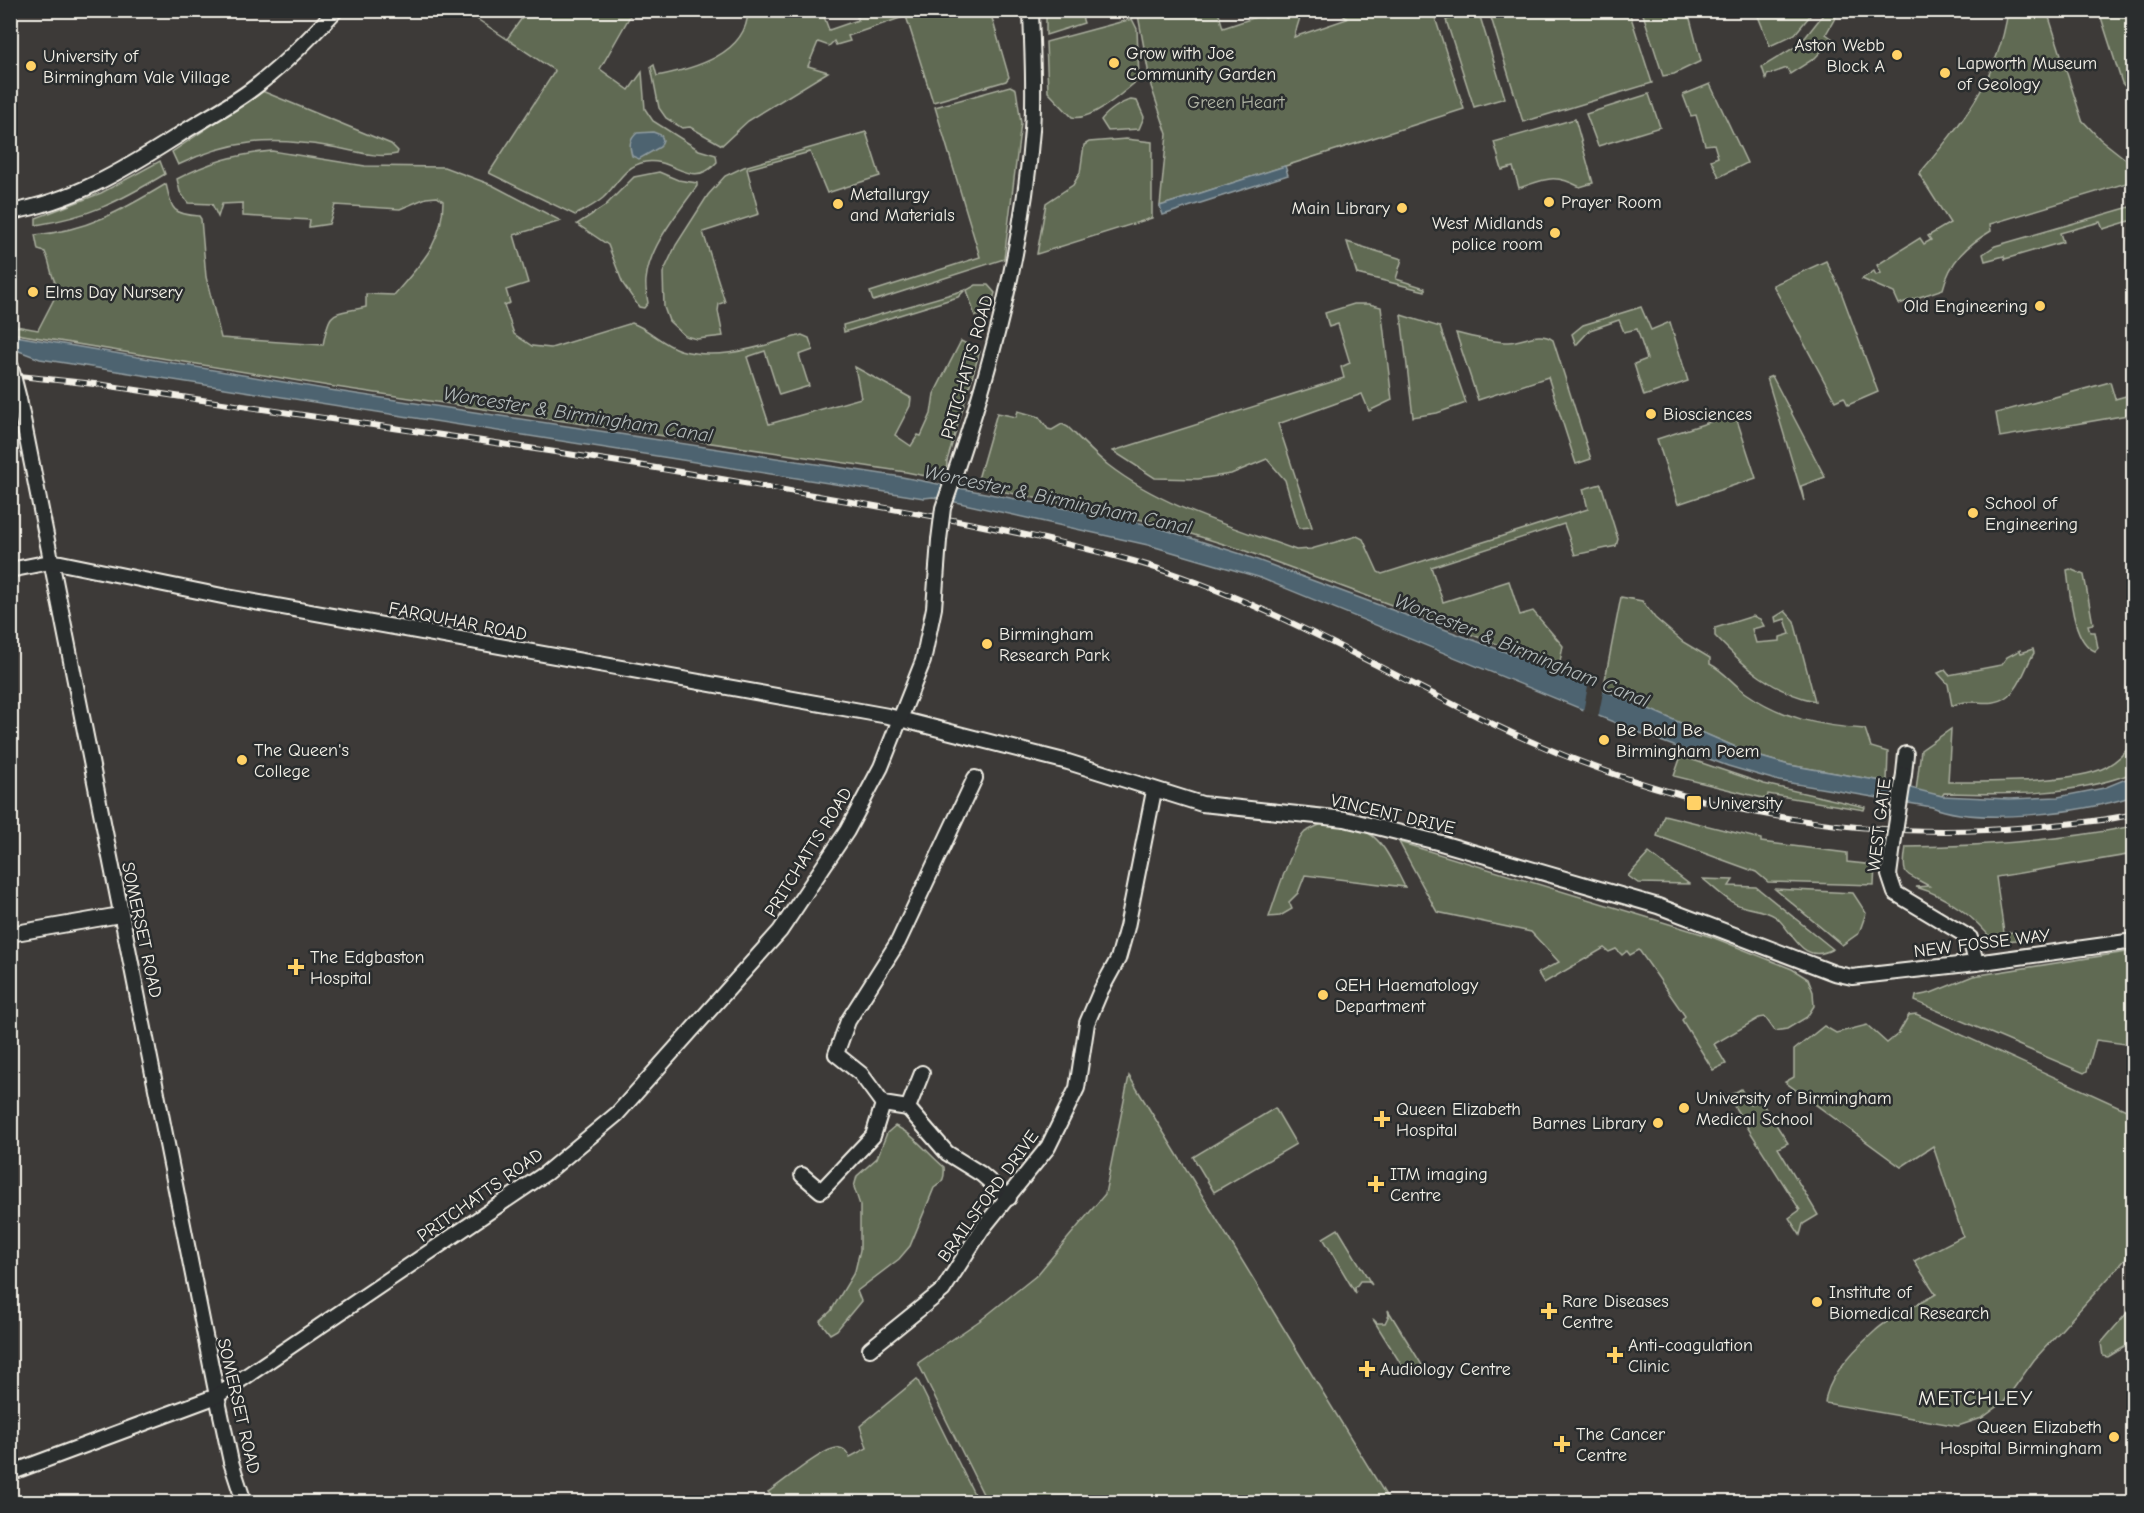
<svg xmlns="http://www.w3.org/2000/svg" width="2144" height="1513" font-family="'Comic Neue',sans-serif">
<rect width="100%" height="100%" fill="#3d3a38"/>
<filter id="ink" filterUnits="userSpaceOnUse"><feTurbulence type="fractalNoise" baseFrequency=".0167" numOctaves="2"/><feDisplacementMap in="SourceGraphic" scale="12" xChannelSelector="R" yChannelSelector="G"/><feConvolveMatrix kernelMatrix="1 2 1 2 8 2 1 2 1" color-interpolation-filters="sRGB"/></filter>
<g filter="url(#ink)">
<g fill="#606b53" stroke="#aaae9e" stroke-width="1.5">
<path d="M1478 10 1505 98 1474 107 1446 20Z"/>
<path d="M465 11 507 39 527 11H628L630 16 600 69 629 90 642 72 645 109 653 121 699 150 716 155 717 162C692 191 674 157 645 162 624 166 617 185 603 198 595 205 585 210 575 215L489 173 555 71Z"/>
<path d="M990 11 1009 77 1006 81 933 102 906 16 848 36 850 41 836 45 834 41 829 46 818 42 808 66 828 72 748 121 722 145 690 127 682 128 666 118 659 108 651 67 654 65 657 76C692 69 747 55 748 11H822L829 30 858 20 855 11Z"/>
<path d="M1046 11H1080L1084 23 1046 35Z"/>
<path d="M1152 11H1218L1223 28 1262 15 1265 18 1289 11H1302L1294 37 1347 19 1339 11H1433L1464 109 1160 206 1167 134 1151 86 1138 15Z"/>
<path d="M1489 11H1629L1652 83 1523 122Z"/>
<path d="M1642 11H1688L1701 61 1674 74 1663 76Z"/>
<path d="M1756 11V10L1814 11 1795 34 1770 46Z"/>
<path d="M1826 11H1839L1826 34 1833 39 1815 58 1790 74 1787 68 1767 75 1766 79 1762 67 1800 44Z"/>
<path d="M2008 11H2047L2082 120 2100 139 2133 165V181L1990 224 1991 231C1967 245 1950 261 1943 289L1899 304 1894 293 1862 279 1874 271 1876 275 1881 273 1877 265 1920 238 1924 244 1931 240 1928 236 1950 223 1919 174C1963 122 1998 79 2008 11Z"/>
<path d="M2099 11H2133V95L2122 83Z"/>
<path d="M1132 19 1137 29 1139 79C1125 91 1091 122 1072 117L1048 92 1046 42Z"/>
<path d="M1710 84 1747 163 1719 177 1711 160 1718 157 1714 144 1705 145 1696 115 1691 116 1683 95Z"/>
<path d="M1010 86 1016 89 1021 123 1004 259 873 301 870 292 980 257 935 107Z"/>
<path d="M262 91 391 144 398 151 397 154C377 159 352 150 332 147 274 137 231 139 178 165L172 152Z"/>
<path d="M1649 94 1660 127 1598 146 1586 114Z"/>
<path d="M1131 100 1137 101 1144 117 1139 129 1108 131 1101 120C1107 112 1121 102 1131 100Z"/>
<path d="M1575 119 1593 183 1580 187C1554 173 1546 179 1519 188L1513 167 1502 170 1494 142Z"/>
<path d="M866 132 880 176 827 193 810 152 747 169 759 214 703 232 725 302 719 304 718 311 723 336 697 339 685 336 669 321 664 307 663 273 676 245 708 195 725 176 744 167Z"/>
<path d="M1126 139 1152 142V218L1037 254 1046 203 1073 185 1080 173 1084 145 1089 142Z"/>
<path d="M272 151 365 166 444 167 492 185 561 221 514 235 528 283 506 290 510 303 504 305 514 334 532 346 551 348 632 323C649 329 662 344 680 350 720 362 764 345 802 335L809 338 813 350 799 355 809 386 779 395 765 351 747 357 769 424 861 398 855 367 911 398 910 406 895 435 911 446 918 435 921 436 931 414 934 394 961 341 980 351 947 461 946 480 906 472 329 386 11 333 10 325 38 330 55 297 57 286C50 275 51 264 45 252L38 250 35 235C86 231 123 210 166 184 172 209 171 214 199 216L201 219 206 277 221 338 323 345C330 308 331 315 366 307V294L394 295C420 264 443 244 443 201L437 197 426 198 400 209 335 205 329 224 309 227 310 220 243 216V203L222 204 218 217 212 204 188 203 180 192 177 179C209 162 237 154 272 151Z"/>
<path d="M160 161 165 174C118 202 91 216 36 225V218L101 193Z"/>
<path d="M659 172 678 180 697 183V186C678 213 649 246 646 280 645 288 647 296 648 303L644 308 639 307 623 284 608 245 577 224 605 206 634 177Z"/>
<path d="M2133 206V220L2103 229 2100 222 2060 233 2063 242 2005 259 2004 256 1985 261 1983 254 1995 246Z"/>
<path d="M1347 242 1402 259 1396 279 1425 288V291L1357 274Z"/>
<path d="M1826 261 1840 289 1878 392 1848 405 1844 397 1835 401 1773 285Z"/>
<path d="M976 285H988L995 293 988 315 975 316 967 290Z"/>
<path d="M965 290 958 297 844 332 843 325Z"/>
<path d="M1354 304H1369L1381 307 1392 400 1369 411 1362 394 1278 424 1312 527 1299 528 1285 480 1267 459 1231 474 1198 479 1155 478 1113 451 1344 378 1341 367 1350 363 1338 324 1329 327 1325 313Z"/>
<path d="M1641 307 1651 330 1670 322 1688 381 1644 396 1634 364 1647 359 1637 329 1624 332 1619 320 1590 330 1576 345 1572 334 1583 325Z"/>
<path d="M1401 315 1440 327 1466 403 1437 413 1413 417Z"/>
<path d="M1456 333C1473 337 1490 342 1508 342 1523 342 1539 330 1553 340L1591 459 1576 464 1548 377 1478 400Z"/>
<path d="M1772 376 1825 477 1801 486 1804 501 1767 378Z"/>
<path d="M2110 382 2115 399 2133 394V414L2000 437 1996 413Z"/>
<path d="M1018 411 1039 417 1048 429 1052 430 1062 424 1068 427C1081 440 1094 454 1108 465 1162 507 1233 527 1296 550L1311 549 1357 536 1363 539 1378 572 1382 574 1588 509 1583 489 1601 484 1618 539 1616 546 1575 555 1564 524 1431 567 1443 602 1509 581 1520 615 1533 611 1563 646 1559 667 1243 550 1152 522 976 486 997 413 1016 417Z"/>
<path d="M1735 414 1756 478 1678 504 1657 439Z"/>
<path d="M2070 569 2084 575 2093 624 2088 625 2090 632H2095L2098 648 2095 651C2072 642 2070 592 2067 570Z"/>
<path d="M1621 597 1642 601 1655 618 1683 642 1710 658V664C1724 671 1734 685 1746 693 1783 719 1821 726 1865 729L1871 747 1888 752 1887 782 1789 765 1754 755 1603 690Z"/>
<path d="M1785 611 1794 621 1815 701C1772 692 1745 667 1715 636V628L1753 616 1760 619 1764 626 1752 629 1756 643 1780 641V637L1790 634 1785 619 1776 622 1775 617Z"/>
<path d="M2033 649 2034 653C2025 667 2021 687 2007 697 1990 709 1970 696 1952 706L1948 684 1938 673 1945 670 1949 675 2001 665 2007 657 2020 650 2021 653Z"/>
<path d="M1951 729 1948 782C1983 782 2077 783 2106 767 2117 761 2126 752 2133 742V773C2071 796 2010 795 1944 793L1942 796 1916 791 1921 750Z"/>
<path d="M1681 756 1764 784 1865 807 1864 810 1768 794 1767 799 1674 776Z"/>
<path d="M1664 815 1761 839V842L1847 853V862L1875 865 1874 885 1768 882 1756 872 1657 836Z"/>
<path d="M1323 823C1378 825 1382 842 1405 887L1305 875 1298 893 1289 902 1292 909 1280 916 1269 917C1275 899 1292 844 1305 832 1310 829 1318 826 1323 823Z"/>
<path d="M2133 826V854L1996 877 2004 933 2014 932 2016 940 1994 942C1975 917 1947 896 1916 887L1929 886C1905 872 1901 878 1906 847 1983 846 2058 841 2133 826Z"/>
<path d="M1399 842 1712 937 1792 969 1808 979 1813 992 1814 1006 1807 1017 1787 1029 1775 1031 1765 1017 1759 1018 1714 1044 1726 1064 1713 1070 1682 1020 1685 1016 1639 950 1630 955 1627 951 1622 955 1616 949 1609 952 1604 948 1544 983 1538 973 1559 962 1531 932 1437 912Z"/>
<path d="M1649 853 1689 884 1638 883 1628 876Z"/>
<path d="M1703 879 1733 880 1729 886 1756 887 1833 949C1801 966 1794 932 1776 917 1765 908 1744 910 1732 902 1722 896 1712 886 1703 879Z"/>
<path d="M1775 889 1853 893 1866 913 1859 933 1842 945Z"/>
<path d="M2133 951V1045L2096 1040 2087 1071 2084 1073 1915 1001 1916 996 1931 993 1973 976Z"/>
<path d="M1916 1014 2133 1113V1251L2034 1360 2004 1402 1982 1418 1958 1426 1825 1403C1827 1377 1856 1348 1875 1331 1891 1316 1916 1306 1936 1294L1914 1261 1963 1236 1933 1146 1901 1167 1785 1082 1794 1077V1050L1824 1026 1836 1033 1867 1025 1887 1043 1898 1034 1909 1015Z"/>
<path d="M1129 1076 1390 1502H987L918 1363 982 1319 1037 1275 1105 1194Z"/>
<path d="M1741 1089 1750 1105 1760 1100 1788 1143 1778 1148 1818 1215 1803 1224 1800 1235 1789 1218 1800 1210 1732 1103 1736 1100 1732 1094Z"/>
<path d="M1275 1108 1296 1144 1214 1192 1193 1157Z"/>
<path d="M895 1126C914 1134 927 1153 944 1167 945 1178 943 1182 934 1188L910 1246 899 1259 857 1291 861 1301 837 1330 830 1334 820 1321 831 1311 855 1271 860 1250V1205L854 1187 857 1176 877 1158 887 1133Z"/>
<path d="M1338 1229 1372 1285 1368 1281H1360L1355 1288 1356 1294 1323 1238Z"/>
<path d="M2133 1306V1342L2108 1357 2103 1356 2101 1343Z"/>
<path d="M1388 1310 1422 1365 1407 1374 1373 1319 1377 1323H1385L1389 1315Z"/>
<path d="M917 1379 978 1502H767L773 1498 768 1492C782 1483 826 1445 840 1448 846 1449 847 1453 850 1457L867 1448 860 1426Z"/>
</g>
<g fill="#4d6370" stroke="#909ca0" stroke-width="1.5">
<path d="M653 132 661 135 663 140 660 147 639 159 632 156C629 146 629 140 637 133Z"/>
<path d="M1285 166 1288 175 1163 215 1160 206Z"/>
<path d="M10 335 330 390 902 477 1150 525 1241 554 1522 658 1626 699 1754 755 1789 765 1887 782 1942 796 2009 799 2058 797 2104 788 2133 776V796C2085 812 1979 826 1932 807L1779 781 1728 766 1655 739 1258 577 1148 545 933 497 924 498 40 359 11 348Z"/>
</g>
<path fill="#3d3a38" d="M1589 681 1604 687 1598 718 1583 712Z"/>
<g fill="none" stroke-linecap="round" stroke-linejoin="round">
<defs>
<g id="minor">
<path d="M10 212C71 202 124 170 176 137 203 119 235 104 260 83 288 61 312 36 336 10"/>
<path d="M19 399 217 1396 231 1462 244 1502"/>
<path d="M952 482C991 368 1023 250 1032 130 1035 90 1032 50 1031 10"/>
<path d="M10 570 50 562 61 563 227 597 888 716 1068 762 1202 804 1345 819 1441 843 1658 906 1834 973 1852 977 1976 963 2134 941"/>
<path d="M1904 774 1906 754"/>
<path d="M1893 845 1889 875 1895 893 1970 938 1976 963"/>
<path d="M10 934 120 915"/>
<path d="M922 1073 908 1108 947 1153 981 1174 1009 1198"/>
<path d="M908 1108 883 1104 861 1074 836 1054 848 1021 898 942 975 778"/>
<path d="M802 1175 821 1191 873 1136 883 1104"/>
<path d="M870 1349 943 1290 982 1229 1048 1147 1077 1088 1087 1023 1101 990 1118 959 1127 927 1154 791"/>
<path d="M10 1473 217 1396 546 1173 617 1114 780 931 847 831 881 767 923 661 934 608 939 540"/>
</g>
</defs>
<use href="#minor" stroke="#f4f1e8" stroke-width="18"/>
<use href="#minor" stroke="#2a2d2e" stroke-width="14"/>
<defs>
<path id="rail" d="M10 375 104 385C319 419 536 446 750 484 878 507 1007 526 1133 561 1261 598 1377 668 1497 726 1663 805 1845 844 2029 827 2064 824 2100 822 2134 814"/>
</defs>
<use href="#rail" stroke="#f4f1e8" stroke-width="6"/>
<use href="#rail" stroke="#2a2d2e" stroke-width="4" stroke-dasharray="11" stroke-linecap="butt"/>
<defs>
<g id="minor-bridge">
<path d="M10 364 19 399"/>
<path d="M939 540 943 508 952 482"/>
<path d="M1893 845 1904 774"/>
</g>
</defs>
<use href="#minor-bridge" stroke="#f4f1e8" stroke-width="18" stroke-linecap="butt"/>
<use href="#minor-bridge" stroke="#2a2d2e" stroke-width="14"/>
</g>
</g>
<g fill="#ffd166" stroke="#2a2d2e" stroke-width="2">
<circle cx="1897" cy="55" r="6"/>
<circle cx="1114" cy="63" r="6"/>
<circle cx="31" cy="66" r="6"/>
<circle cx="1945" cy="73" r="6"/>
<circle cx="1549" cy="202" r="6"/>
<circle cx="838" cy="204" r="6"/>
<circle cx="1402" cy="208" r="6"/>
<circle cx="1555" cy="233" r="6"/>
<circle cx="33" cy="292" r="6"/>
<circle cx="2040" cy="306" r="6"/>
<circle cx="1651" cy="414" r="6"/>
<circle cx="1973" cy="513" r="6"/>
<circle cx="987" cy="644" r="6"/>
<circle cx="1604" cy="740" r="6"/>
<circle cx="242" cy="760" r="6"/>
<rect x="1686" y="795" width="16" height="16" rx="3"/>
<path d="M293 958h6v6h6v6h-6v6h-6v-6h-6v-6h6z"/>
<circle cx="1323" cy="995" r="6"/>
<circle cx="1684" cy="1108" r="6"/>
<path d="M1379 1110h6v6h6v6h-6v6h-6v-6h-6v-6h6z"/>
<circle cx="1658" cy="1123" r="6"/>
<path d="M1373 1175h6v6h6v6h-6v6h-6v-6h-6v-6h6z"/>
<circle cx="1817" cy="1302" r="6"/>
<path d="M1546 1302h6v6h6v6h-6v6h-6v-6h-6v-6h6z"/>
<path d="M1612 1346h6v6h6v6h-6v6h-6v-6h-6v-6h6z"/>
<path d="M1364 1360h6v6h6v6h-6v6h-6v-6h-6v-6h6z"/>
<circle cx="2114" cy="1437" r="6"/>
<path d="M1559 1435h6v6h6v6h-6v6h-6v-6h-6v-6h6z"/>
</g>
<g text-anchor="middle" stroke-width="5" stroke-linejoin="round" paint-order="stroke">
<g font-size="18" fill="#f4f1e8" stroke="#2a2d2e" text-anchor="start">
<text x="1885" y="51" text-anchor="end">Aston Webb<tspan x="1885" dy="21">Block A</tspan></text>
<text x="1126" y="59">Grow with Joe<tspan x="1126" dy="21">Community Garden</tspan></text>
<text x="43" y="62">University of<tspan x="43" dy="21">Birmingham Vale Village</tspan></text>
<text x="1957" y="69">Lapworth Museum<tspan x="1957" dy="21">of Geology</tspan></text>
<text x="850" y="200">Metallurgy<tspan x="850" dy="21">and Materials</tspan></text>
<text x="1561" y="208">Prayer Room</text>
<text x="1390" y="214" text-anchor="end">Main Library</text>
<text x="1543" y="229" text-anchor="end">West Midlands<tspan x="1543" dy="21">police room</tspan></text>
<text x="45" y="298">Elms Day Nursery</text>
<text x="2028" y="312" text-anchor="end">Old Engineering</text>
<text x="1663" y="420">Biosciences</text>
<text x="1985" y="509">School of<tspan x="1985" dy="21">Engineering</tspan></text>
<text x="999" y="640">Birmingham<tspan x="999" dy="21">Research Park</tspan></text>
<text x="1616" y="736">Be Bold Be<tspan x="1616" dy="21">Birmingham Poem</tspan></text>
<text x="254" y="756">The Queen's<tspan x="254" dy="21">College</tspan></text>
<text x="1708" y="809">University</text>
<text x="310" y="963">The Edgbaston<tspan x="310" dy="21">Hospital</tspan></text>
<text x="1335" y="991">QEH Haematology<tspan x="1335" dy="21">Department</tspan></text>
<text x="1696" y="1104">University of Birmingham<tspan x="1696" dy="21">Medical School</tspan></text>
<text x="1396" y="1115">Queen Elizabeth<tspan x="1396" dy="21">Hospital</tspan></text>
<text x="1646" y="1129" text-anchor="end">Barnes Library</text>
<text x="1390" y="1180">ITM imaging<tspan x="1390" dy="21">Centre</tspan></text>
<text x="1829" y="1298">Institute of<tspan x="1829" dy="21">Biomedical Research</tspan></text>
<text x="1562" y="1307">Rare Diseases<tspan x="1562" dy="21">Centre</tspan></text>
<text x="1628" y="1351">Anti-coagulation<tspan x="1628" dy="21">Clinic</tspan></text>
<text x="1380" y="1375">Audiology Centre</text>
<text x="2102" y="1433" text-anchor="end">Queen Elizabeth<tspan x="2102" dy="21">Hospital Birmingham</tspan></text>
<text x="1576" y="1440">The Cancer<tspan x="1576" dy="21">Centre</tspan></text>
</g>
<g font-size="18" fill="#b1b5a5" stroke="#2a2d2e">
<text x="1236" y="108">Green Heart</text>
</g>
<g font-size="18" fill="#f4f1e8" stroke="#2a2d2e">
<text transform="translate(967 367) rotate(-74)" y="6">PRITCHATTS ROAD</text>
<text transform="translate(458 621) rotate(11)" y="6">FARQUHAR ROAD</text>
<text transform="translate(1393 814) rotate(13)" y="6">VINCENT DRIVE</text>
<text transform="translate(1879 825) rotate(-83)" y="6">WEST GATE</text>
<text transform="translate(808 852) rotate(-58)" y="6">PRITCHATTS ROAD</text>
<text transform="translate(142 930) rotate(78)" y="6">SOMERSET ROAD</text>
<text transform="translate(1982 943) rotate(-7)" y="6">NEW FOSSE WAY</text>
<text transform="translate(480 1195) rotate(-35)" y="6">PRITCHATTS ROAD</text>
<text transform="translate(988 1196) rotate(-54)" y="6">BRAILSFORD DRIVE</text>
<text transform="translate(239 1406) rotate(77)" y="6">SOMERSET ROAD</text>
</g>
<g font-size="20" font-style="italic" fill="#b1b8b8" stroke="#2a2d2e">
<text transform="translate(578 414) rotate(9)" y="7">Worcester &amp; Birmingham Canal</text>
<text transform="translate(1058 499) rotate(12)" y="7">Worcester &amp; Birmingham Canal</text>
<text transform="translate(1522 650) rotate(22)" y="7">Worcester &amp; Birmingham Canal</text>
</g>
<g font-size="21" letter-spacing="1.5" fill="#f4f1e8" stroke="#2a2d2e">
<text x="1976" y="1405">METCHLEY</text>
</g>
</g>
<rect width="2144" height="1513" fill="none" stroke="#2a2d2e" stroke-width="36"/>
<rect x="18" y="18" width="2108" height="1477" fill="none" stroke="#f4f1e8" stroke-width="2" filter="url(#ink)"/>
</svg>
